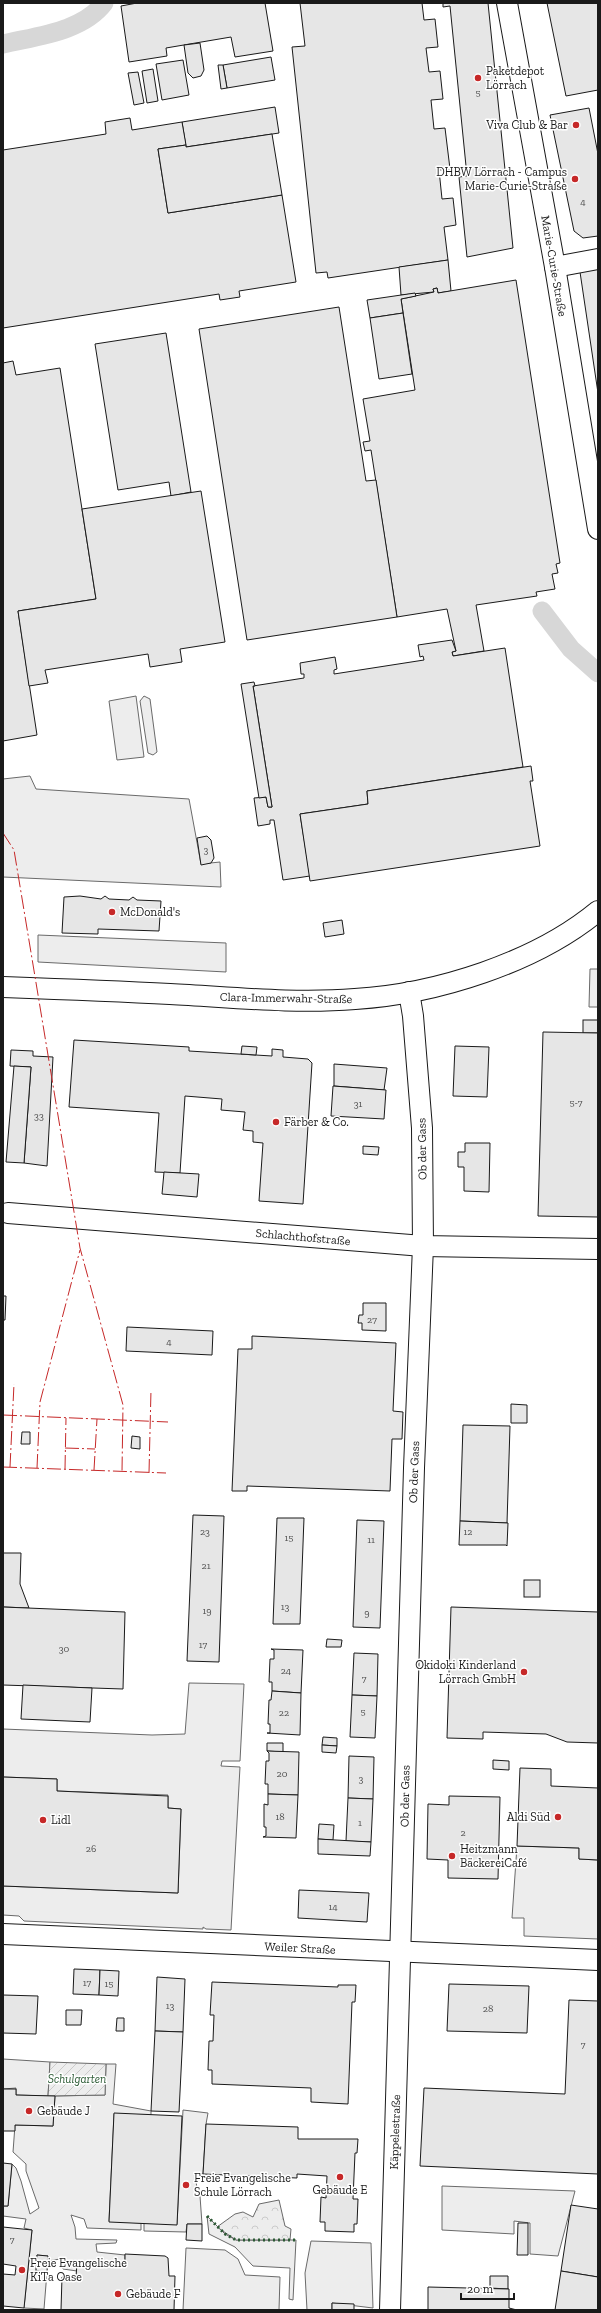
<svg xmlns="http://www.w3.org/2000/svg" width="601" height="2313" font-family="'Zilla Slab',serif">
<defs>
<pattern id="park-crowns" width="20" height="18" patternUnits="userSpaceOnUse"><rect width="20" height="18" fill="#ededed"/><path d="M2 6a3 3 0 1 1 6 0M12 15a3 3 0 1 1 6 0" fill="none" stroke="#cbcbcb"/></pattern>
<pattern id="garden-furrows" width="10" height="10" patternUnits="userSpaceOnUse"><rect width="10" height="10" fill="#ededed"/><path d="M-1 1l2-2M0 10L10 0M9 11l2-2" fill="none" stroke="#cbcbcb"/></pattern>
</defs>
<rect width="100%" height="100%" fill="#fff"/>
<g fill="#ededed" stroke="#6a6a6a">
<path d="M136 696 144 757 117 760 109 701Z"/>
<path d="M144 696 150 699 157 752 153 755 148 753 140 701Z"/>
<path d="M30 776 36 789 189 799 201 864 220 862 221 887 3 877V779Z"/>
<path d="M38 935 226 943V972L38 962Z"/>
<path d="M590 969H598V1007H589Z"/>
<path d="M189 1683 244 1684 240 1761H222L221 1766 240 1767 231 1930 206 1929 203 1927V1929L24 1921 19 1916 3 1915V1886L178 1893 181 1809 168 1808V1795L57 1791V1779L3 1777V1729L152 1735 185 1734Z"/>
<path d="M517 1846 579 1848V1859L598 1860V1939L524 1936V1918H512Z"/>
<path d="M3 2059 50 2062 48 2096 16 2095V2088L3 2089Z"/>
<path d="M106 2064H116L113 2104 151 2111V2115L114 2114 109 2221 141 2223V2230L87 2228 84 2219 71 2215 75 2227 76 2239 117 2240 116 2243 96 2244 97 2252 125 2255V2265L77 2263V2271L63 2269 60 2259 48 2261V2256L37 2255 36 2271 47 2272 44 2309 24 2308 32 2230 24 2228 26 2219 3 2216V2206H8L12 2164 16 2168 21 2181 30 2214 39 2208 26 2171V2164L13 2152 15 2125 53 2126 55 2096 105 2095Z"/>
<path d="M183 2110 208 2113 206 2124 203 2174 195 2173 197 2189 200 2196 202 2224H187L186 2232 144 2231V2223L177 2224Z"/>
<path d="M442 2186 575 2191 558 2256 530 2254V2223L514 2221V2234L442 2230Z"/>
<path d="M207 2216 225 2234 236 2240H296L293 2300 289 2299 290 2268 253 2266 235 2247 209 2234Z"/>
<path d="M311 2241 371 2243 373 2308 332 2303V2310H307L305 2273Z"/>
<path d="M186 2248 225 2250 238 2259 245 2275 280 2277 279 2310H183Z"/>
</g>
<path fill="url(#park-crowns)" stroke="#6a6a6a" d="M279 2200 285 2226 291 2229 290 2240H236L217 2227 235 2214 243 2212 253 2217 259 2204Z"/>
<path fill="url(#garden-furrows)" stroke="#6a6a6a" d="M50 2062 106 2064 105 2095 48 2096Z"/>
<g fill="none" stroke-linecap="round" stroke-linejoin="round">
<g stroke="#d7d7d7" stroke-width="19">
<path d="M3 44C36 36 82 32 104 3"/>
<path d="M542 611 571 649 598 673"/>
</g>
</g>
<g fill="#e6e6e6" stroke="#1a1a1a">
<path d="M137 3H265L273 51 235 57 231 37 166 48 167 56 129 62 121 6Z"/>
<path d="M300 3H422L424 20 435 19 438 47 426 48 429 72 440 71 443 99 431 100 434 129 445 128 450 169 439 170 442 199 453 198 456 225 444 227 448 260 328 278 327 272 316 273 292 47 305 46Z"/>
<path d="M443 3H488L513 248 467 257 459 177 467 176 450 6 443 7Z"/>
<path d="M547 3H598V90L566 96Z"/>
<path d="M200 43 204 70 201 76 193 78 188 73 184 45Z"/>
<path d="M271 57 275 80 227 88 223 65Z"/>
<path d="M183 60 189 95 162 100 156 64Z"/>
<path d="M218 65H223L227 88 221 89Z"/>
<path d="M153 69 158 101 147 103 142 71Z"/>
<path d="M138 72 144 103 134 105 128 73Z"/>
<path d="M275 107 279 133 186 147 182 122Z"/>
<path d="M589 108 598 154V236L583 238 574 231 550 115Z"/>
<path d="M130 118 132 130 182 122 186 145 158 149 168 213 282 195 296 282 239 291 240 297 220 300 219 294 3 328V150L106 134 105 122Z"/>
<path d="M272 134 282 195 168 213 158 149 186 145V147Z"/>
<path d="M448 260 451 291 438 293 437 288 433 289 434 292 401 295 399 267Z"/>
<path d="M598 269V393L580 272Z"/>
<path d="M516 280 560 563 556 564 558 573 552 574 555 589 536 592 537 596 476 605 484 651 453 656 452 652 456 651 447 609 397 617 371 450 365 451 363 442 370 441 363 399 415 390 401 299 434 292 433 289 437 288 438 293Z"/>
<path d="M415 293 416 296 401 299 403 313 370 318 367 300Z"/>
<path d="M339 307 366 481 376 480 397 617 247 640 199 329Z"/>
<path d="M403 313 412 374 379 379 370 318Z"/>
<path d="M166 333 191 492 171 496 169 482 118 490 95 344Z"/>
<path d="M13 361 16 375 60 368 96 599 18 611 37 735 3 741V363Z"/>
<path d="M201 491 225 642 180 649 182 662 150 667 148 654 45 670 48 683 29 686 18 611 96 599 82 509Z"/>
<path d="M452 640 456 651 452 652 453 656 505 648 523 767 367 791 368 804 300 814 310 876 283 880 274 820H270V824L258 826 254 798 266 797 268 807H272L253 686 304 678V674H301L300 663 335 657 337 669 334 670V674L424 660 423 656 420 657 418 645Z"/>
<path d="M254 682 255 686H253L272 807H268L266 797 259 798 241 684Z"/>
<path d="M531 766 533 781H530L540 846 310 881 300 814 368 804 367 791Z"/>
<path d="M207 836 211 840 214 858 211 863 201 865 197 838Z"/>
<path d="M80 896 101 899 105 896 109 899 129 900 133 897 137 900 161 901 159 931 98 929V934L62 933 64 897Z"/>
<path d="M342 920 344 934 325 937 323 923Z"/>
<rect x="583" y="1020" width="15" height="13"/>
<path d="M543 1032 598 1033V1217L538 1216Z"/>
<path d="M74 1040 189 1047V1051L272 1056V1049L283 1050V1057L308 1059 312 1063 303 1204 259 1201 263 1143 253 1142V1131L243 1130 245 1112 221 1110 222 1099 185 1096 180 1173 155 1172 159 1113 69 1107Z"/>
<path d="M242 1046 257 1047 256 1055 241 1054Z"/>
<path d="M455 1046 489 1047 487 1097 453 1096Z"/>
<path d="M11 1050 33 1051V1056L53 1057 47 1166 24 1163 31 1067 10 1066Z"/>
<path d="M334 1064 387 1068 384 1090 334 1086Z"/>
<path d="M14 1066 31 1067 24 1163 6 1162Z"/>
<path d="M333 1086 386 1090 384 1119 331 1116Z"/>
<path d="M465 1143H490L489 1192 464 1191V1167H458V1152H465Z"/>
<path d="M363 1146 379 1147 378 1155 363 1154Z"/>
<path d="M164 1172 199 1174 197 1197 162 1194Z"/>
<path d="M3 1296H6L5 1320H3Z"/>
<path d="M363 1303H386V1331L362 1330V1323H358L359 1315H363Z"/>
<path d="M127 1327 213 1331 212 1355 126 1351Z"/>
<path d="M252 1336 396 1343 393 1411 403 1412 402 1439H392L390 1491 247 1486V1491H232L238 1349H252Z"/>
<path d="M511 1404 527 1405V1423H511Z"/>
<path d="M463 1425 510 1426 507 1523 460 1521Z"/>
<path d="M22 1432H30V1444H21Z"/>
<path d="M132 1436 140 1437V1449L131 1448Z"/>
<path d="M193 1515 224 1516 219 1662 187 1661Z"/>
<path d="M277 1518H304L300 1624H273Z"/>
<path d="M357 1520 384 1521 380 1628 353 1627Z"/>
<path d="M460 1521 508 1523 507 1546 506 1545H459Z"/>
<path d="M3 1553H21L20 1584 29 1608 3 1607Z"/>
<rect x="524" y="1580" width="16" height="17"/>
<path d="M3 1607 125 1612 123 1689 3 1685Z"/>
<path d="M451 1607 598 1612V1743L567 1742 546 1734 483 1732V1739L447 1738Z"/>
<path d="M327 1639 342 1640 341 1647H326Z"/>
<path d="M271 1649 303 1650 301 1693 272 1691V1682H269L270 1659H274V1650Z"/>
<path d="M354 1653 378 1654 377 1696 352 1695Z"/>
<path d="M23 1685 92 1688 90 1722 21 1719Z"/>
<path d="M272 1691 301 1693 300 1735 267 1733H270V1724H268L269 1700H271Z"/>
<path d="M352 1695 377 1696 375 1738 350 1737Z"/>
<path d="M323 1737 337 1738V1746L322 1745Z"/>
<path d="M267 1743H283V1752L267 1751Z"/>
<path d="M322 1745 337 1746 336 1753 322 1752Z"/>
<path d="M267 1751 299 1752 298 1795 268 1794V1784H265L266 1761H269V1753Z"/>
<path d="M349 1756 374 1757 373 1799 348 1798Z"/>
<path d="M493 1760 509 1761V1770L493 1769Z"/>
<path d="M520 1768 551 1769V1786L598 1788V1860L579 1859V1848L517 1846Z"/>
<path d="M3 1777 57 1779V1791L168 1796V1808L181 1809 178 1893 3 1886Z"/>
<path d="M268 1794 298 1795 296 1838 263 1837 266 1836V1827H264V1804L268 1805Z"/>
<path d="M449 1796 500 1797 498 1879 448 1878V1860L427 1859 428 1804 449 1805Z"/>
<path d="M348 1798 373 1799 371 1842 346 1841Z"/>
<path d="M319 1824 334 1825 333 1840 318 1839Z"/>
<path d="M318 1839 371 1842 370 1856 318 1854Z"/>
<path d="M299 1890 369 1893 367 1922 298 1918Z"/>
<path d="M74 1969 100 1970 99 1995 73 1994Z"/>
<path d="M100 1970 119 1971 118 1996 99 1995Z"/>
<path d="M157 1977 185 1979 183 2032 155 2031Z"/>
<path d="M212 1982 338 1987V1985H356L355 2002H352L348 2104 311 2102V2088L212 2084V2070H208L209 2041H213L214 2015H210Z"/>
<path d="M449 1984 529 1986 527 2033 447 2031Z"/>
<path d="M3 1995 38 1996 36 2034 3 2033Z"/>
<path d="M569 2000 598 2001V2174L420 2166 424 2088 565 2094Z"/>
<path d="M66 2010H82L81 2025H66Z"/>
<path d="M117 2018H124V2031H116Z"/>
<path d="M155 2031 183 2032 179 2112 151 2111Z"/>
<path d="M3 2089H16V2095L55 2096 53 2126 15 2125V2131H3Z"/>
<path d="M114 2113 182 2116 177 2225 109 2222Z"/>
<path d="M206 2124 298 2127V2139H358L357 2153H355L353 2199H358L357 2224H354V2232L325 2231V2222H320L321 2197 326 2198 327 2176 297 2174V2178L203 2174Z"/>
<path d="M3 2163 12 2164 8 2206H3Z"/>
<path d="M571 2205 598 2209V2277L561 2271Z"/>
<path d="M518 2223H528V2255H517Z"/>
<path d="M187 2224H202V2241L186 2240Z"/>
<path d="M3 2227 32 2230 24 2308 3 2306V2274L15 2275 16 2266 3 2264Z"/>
<path d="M125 2254 165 2256 168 2258 169 2276H175L174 2310H61L62 2277H76L77 2263 125 2265Z"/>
<path d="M37 2255 48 2256 47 2272 36 2271Z"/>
<path d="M561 2271 598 2277V2310H555Z"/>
<path d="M490 2276H508V2289L490 2288Z"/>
<path d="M428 2287 509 2289V2308L517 2310H428Z"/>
<path d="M332 2303 354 2304V2310H332Z"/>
</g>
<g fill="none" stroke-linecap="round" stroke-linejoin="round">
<defs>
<g id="minor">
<path d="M507 3 555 267 598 529"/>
<path d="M555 267 598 259"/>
<path d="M3 987C59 989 114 991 170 994 231 997 293 1004 355 999 436 994 535 963 598 911"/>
<path d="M8 1213 423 1246 598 1249"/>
<path d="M3 1934 598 1960"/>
<path d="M390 2310 414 1468 423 1246 422 1128 413 1016 409 992"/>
</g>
</defs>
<use href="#minor" stroke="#1a1a1a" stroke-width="22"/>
<use href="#minor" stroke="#fff" stroke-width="20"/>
<path stroke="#2b5a34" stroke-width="3" stroke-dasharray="2 3" stroke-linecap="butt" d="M207 2216 225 2234 236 2240H296"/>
<g stroke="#c62828" stroke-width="1" stroke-dasharray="14 3 2 3" stroke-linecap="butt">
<path d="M3 833 14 850 80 1248 123 1405 122 1472"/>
<path d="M3 1415 168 1422"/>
<path d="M65 1448 95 1449"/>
<path d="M3 1467 166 1473"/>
<path d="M10 1467 14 1384"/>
<path d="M37 1468 40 1402 80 1250"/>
<path d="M65 1469 66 1418"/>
<path d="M94 1470 97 1419"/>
<path d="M149 1473 151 1390"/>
</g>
</g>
<g fill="#c62828" stroke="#fff" stroke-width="1.5">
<circle cx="478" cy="78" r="4"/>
<circle cx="576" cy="125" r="4"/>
<circle cx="575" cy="179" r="4"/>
<circle cx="112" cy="912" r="4"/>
<circle cx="276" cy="1122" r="4"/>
<circle cx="524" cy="1672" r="4"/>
<circle cx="558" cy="1817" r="4"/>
<circle cx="43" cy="1820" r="4"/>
<circle cx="452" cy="1856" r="4"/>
<circle cx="29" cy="2111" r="4"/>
<circle cx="340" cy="2177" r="4"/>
<circle cx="186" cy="2185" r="4"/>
<circle cx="22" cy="2270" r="4"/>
<circle cx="118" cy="2294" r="4"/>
</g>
<g text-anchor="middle" stroke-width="3" stroke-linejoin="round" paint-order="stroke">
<g font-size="10" fill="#4d4d4d">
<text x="478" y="96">5</text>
<text x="583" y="205">4</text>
<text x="206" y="853">3</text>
<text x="576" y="1106">5-7</text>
<text x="358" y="1107">31</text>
<text x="39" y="1119">33</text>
<text x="372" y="1323">27</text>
<text x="169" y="1345">4</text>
<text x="205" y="1535">23</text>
<text x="468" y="1535">12</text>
<text x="289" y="1541">15</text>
<text x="371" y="1543">11</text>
<text x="206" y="1569">21</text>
<text x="285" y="1610">13</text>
<text x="207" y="1614">19</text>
<text x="367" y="1616">9</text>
<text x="203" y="1648">17</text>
<text x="64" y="1652">30</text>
<text x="286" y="1674">24</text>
<text x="364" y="1682">7</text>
<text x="363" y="1715">5</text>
<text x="284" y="1716">22</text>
<text x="282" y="1777">20</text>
<text x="361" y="1782">3</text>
<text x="280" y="1820">18</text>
<text x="360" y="1826">1</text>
<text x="463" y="1836">2</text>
<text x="91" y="1852">26</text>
<text x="333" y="1910">14</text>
<text x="87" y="1986">17</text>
<text x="109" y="1987">15</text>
<text x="170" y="2009">13</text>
<text x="488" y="2012">28</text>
<text x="583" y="2048">7</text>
<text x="12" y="2243">7</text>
</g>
<g font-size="12" fill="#1a1a1a" stroke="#fff" text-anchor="start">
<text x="486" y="75">Paketdepot<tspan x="486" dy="14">Lörrach</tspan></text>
<text x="568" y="129" text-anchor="end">Viva Club &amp; Bar</text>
<text x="567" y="176" text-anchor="end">DHBW Lörrach - Campus<tspan x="567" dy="14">Marie-Curie-Straße</tspan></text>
<text x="120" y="916">McDonald's</text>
<text x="284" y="1126">Färber &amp; Co.</text>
<text x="516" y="1669" text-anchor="end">Okidoki Kinderland<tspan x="516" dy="14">Lörrach GmbH</tspan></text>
<text x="550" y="1821" text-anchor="end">Aldi Süd</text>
<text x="51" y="1824">Lidl</text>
<text x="460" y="1853">Heitzmann<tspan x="460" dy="14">BäckereiCafé</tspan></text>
<text x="37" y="2115">Gebäude J</text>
<text x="194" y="2182">Freie Evangelische<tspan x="194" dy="14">Schule Lörrach</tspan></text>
<text x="340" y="2194" text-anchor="middle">Gebäude E</text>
<text x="30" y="2267">Freie Evangelische<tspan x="30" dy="14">KiTa Oase</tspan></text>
<text x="126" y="2298">Gebäude F</text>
</g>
<g font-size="12" fill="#1a1a1a" stroke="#fff">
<text transform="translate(554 266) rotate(80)" y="4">Marie-Curie-Straße</text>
<text transform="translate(286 998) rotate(1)" y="4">Clara-Immerwahr-Straße</text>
<text transform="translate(422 1149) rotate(-91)" y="4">Ob der Gass</text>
<text transform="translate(303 1237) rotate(5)" y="4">Schlachthofstraße</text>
<text transform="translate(414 1472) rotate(-88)" y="4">Ob der Gass</text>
<text transform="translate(405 1796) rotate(-89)" y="4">Ob der Gass</text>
<text transform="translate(300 1948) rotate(3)" y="4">Weiler Straße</text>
<text transform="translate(395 2132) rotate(-88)" y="4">Käppelestraße</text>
</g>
<g font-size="12" font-style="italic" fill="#2b5a34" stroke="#fff">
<text x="77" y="2083">Schulgarten</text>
</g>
</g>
<rect width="601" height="2313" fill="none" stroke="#1a1a1a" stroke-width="8"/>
<path d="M461 2293v6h53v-6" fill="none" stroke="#1a1a1a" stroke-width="2"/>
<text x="467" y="2293" font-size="12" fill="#1a1a1a" stroke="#ffffff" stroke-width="3" paint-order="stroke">20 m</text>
</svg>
